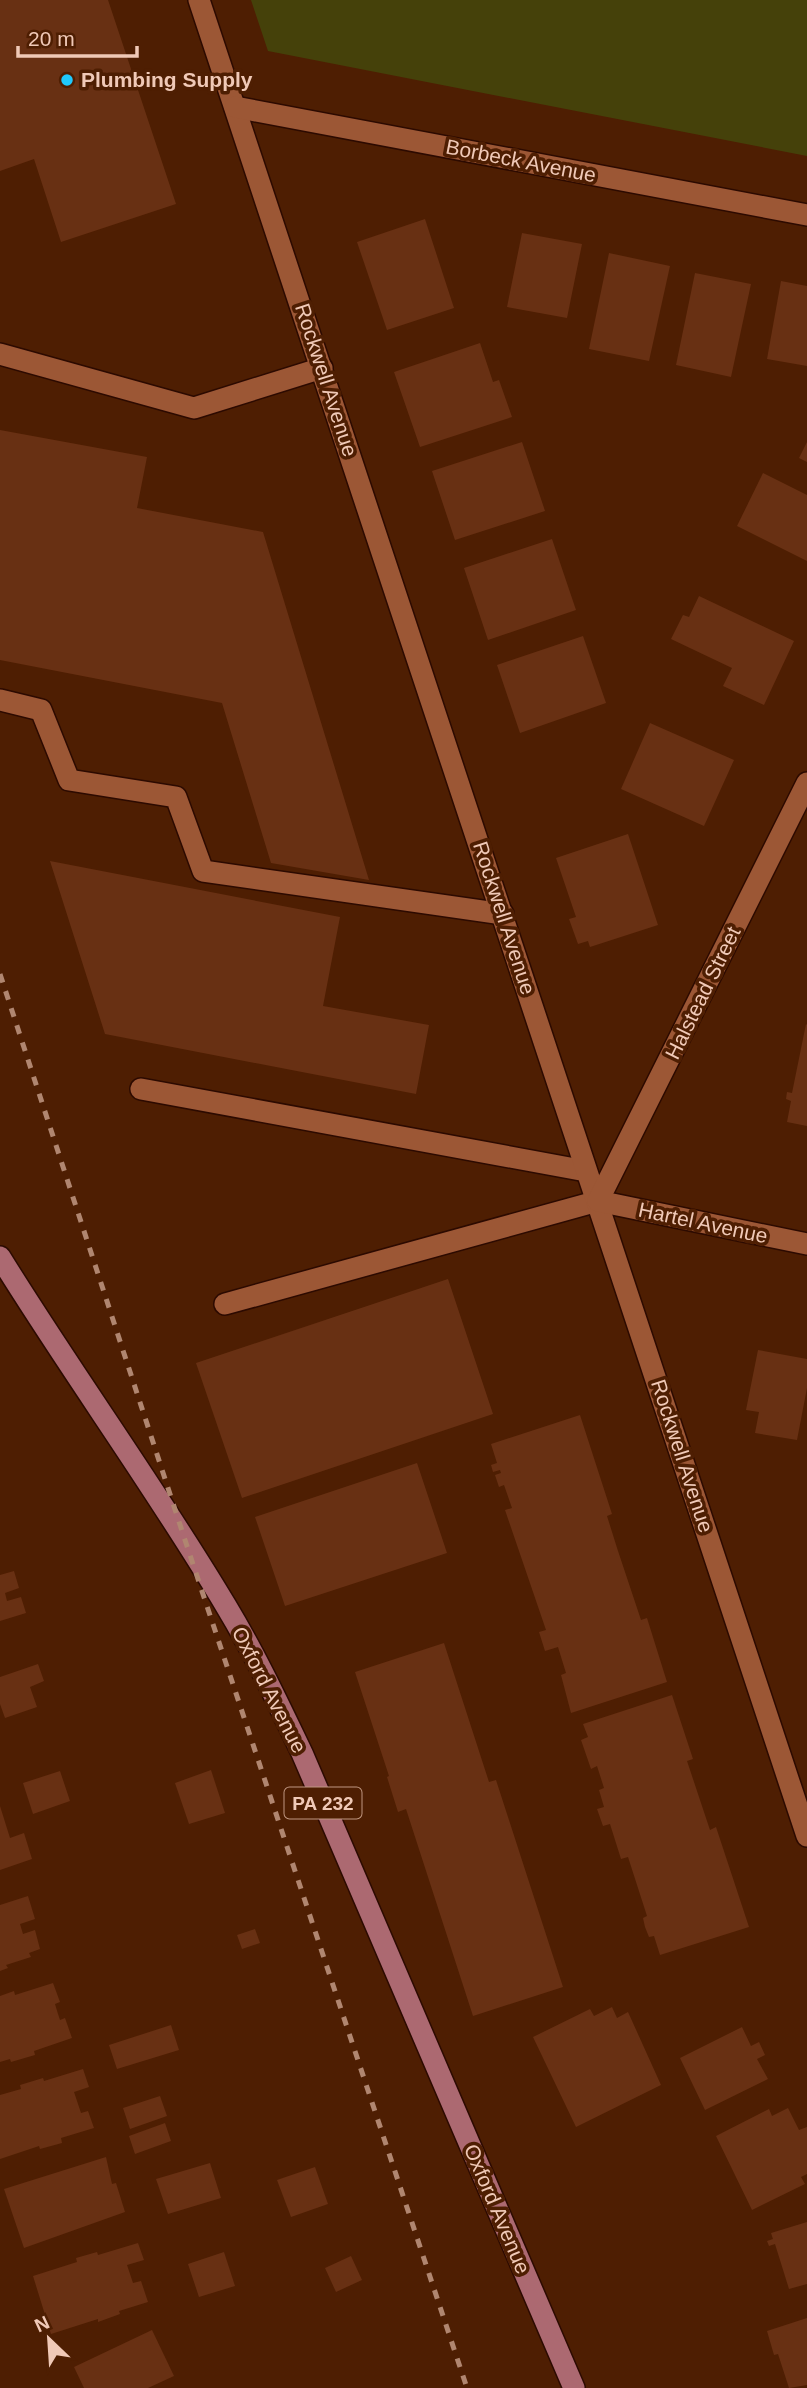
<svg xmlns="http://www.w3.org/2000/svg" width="807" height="2388" font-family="Arial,sans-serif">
<rect width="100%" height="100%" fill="#4e1e02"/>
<path fill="#45410a" d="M251 0H807V156L268 51Z"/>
<g fill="#683013">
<path d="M0 0H108L176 204 61 242 34 159 0 171Z"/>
<path d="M425 219 454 308 387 330 357 242Z"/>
<path d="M522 233 582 244 567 318 507 307Z"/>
<path d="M609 253 670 266 649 361 589 349Z"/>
<path d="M695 273 751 284 731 377 676 365Z"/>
<path d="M781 281 807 286V366L767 359Z"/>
<path d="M480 343 493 382 499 380 512 417 420 447 394 372Z"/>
<path d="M0 430 147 457 137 508 263 532 369 880 271 863 222 703 0 660Z"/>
<path d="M522 442 545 511 455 540 432 471Z"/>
<path d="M807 442V462L799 458Z"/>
<path d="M763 473 807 495V561L737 526Z"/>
<path d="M552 539 576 610 488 640 464 568Z"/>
<path d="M699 596 794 641 764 705 723 686 732 668 671 639 683 615 689 617Z"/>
<path d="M583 636 606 703 520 733 497 665Z"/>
<path d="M650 723 734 760 704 826 621 789Z"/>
<path d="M628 834 658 925 590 947 588 941 578 944 569 919 576 917 556 858Z"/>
<path d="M50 861 340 917 323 1006 429 1025 416 1094 105 1034Z"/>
<path d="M806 1024 807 1025V1126L787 1122 791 1101 786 1099 787 1092 792 1093Z"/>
<path d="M448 1279 493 1414 242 1498 196 1363Z"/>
<path d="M758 1350 807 1359V1388L797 1440 755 1433 759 1412 746 1410Z"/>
<path d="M580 1415 612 1514 607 1516 618 1551 641 1620 647 1618 667 1682 571 1713 561 1675 566 1673 558 1647 545 1651 539 1632 546 1630 505 1510 512 1508 504 1485 499 1487 495 1475 501 1473 500 1470 493 1472 491 1465 497 1463 491 1444Z"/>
<path d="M417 1463 447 1553 285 1606 255 1517Z"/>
<path d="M14 1571 19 1588 5 1593 7 1601 21 1597 26 1613 0 1621V1575Z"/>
<path d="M444 1643 489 1782 496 1780 563 1987 473 2016 406 1809 398 1812 387 1777 389 1776 355 1672Z"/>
<path d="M38 1664 44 1681 30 1687 37 1707 5 1718 0 1704V1677Z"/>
<path d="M672 1695 693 1759 687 1761 710 1830 716 1827 749 1927 660 1955 654 1936 649 1937 645 1927 643 1918 647 1916 628 1857 621 1859 610 1824 603 1826 597 1809 604 1807 599 1790 604 1788 597 1766 591 1769 581 1740 588 1737 583 1724Z"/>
<path d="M211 1770 225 1813 189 1824 175 1783Z"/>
<path d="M60 1771 70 1801 33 1814 23 1783Z"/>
<path d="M0 1806 10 1838 24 1833 32 1859 0 1870Z"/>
<path d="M28 1896 35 1919 20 1924 23 1934 35 1930 40 1949 29 1953 31 1957 6 1965 8 1968 0 1971V1905Z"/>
<path d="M255 1929 260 1943 242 1949 237 1935Z"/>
<path d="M53 1983 60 2002 55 2004 58 2014 60 2020 65 2018 72 2038 34 2051 35 2055 11 2062 10 2059 0 2062V1996L14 1991 15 1995Z"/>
<path d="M612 2007 617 2018 628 2012 661 2085 576 2127 533 2037 590 2009 594 2016Z"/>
<path d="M171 2025 179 2050 117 2069 109 2045Z"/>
<path d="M742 2027 751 2046 759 2042 765 2055 757 2059 768 2079 705 2110 680 2058Z"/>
<path d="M83 2069 89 2087 74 2092 81 2113 88 2111 94 2128 61 2138 62 2143 40 2149 39 2146 0 2159V2095L21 2089 20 2085 43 2078 44 2081Z"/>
<path d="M160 2096 167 2116 130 2129 123 2108Z"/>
<path d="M788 2108 799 2130 807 2127V2174L801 2177 805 2184 752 2210 716 2136 769 2109 772 2116Z"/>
<path d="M165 2123 171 2141 135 2154 129 2136Z"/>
<path d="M106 2157 112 2184 116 2183 125 2212 24 2248 4 2189Z"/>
<path d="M210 2163 221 2198 168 2214 156 2179Z"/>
<path d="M315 2167 328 2204 291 2217 277 2180Z"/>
<path d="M807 2222V2284L789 2289 775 2244 769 2246 767 2241 773 2239 771 2233Z"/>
<path d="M138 2243 144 2260 127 2265 133 2283 141 2281 148 2302 119 2311 120 2314 98 2322V2319L51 2334 33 2276 77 2262 76 2258 97 2252 98 2255Z"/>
<path d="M224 2252 235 2286 199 2297 188 2264Z"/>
<path d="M351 2256 362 2280 336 2292 325 2268Z"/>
<path d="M807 2318V2385L789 2388 778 2354 774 2355 767 2331Z"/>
<path d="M152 2330 174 2376 148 2388H84L74 2367Z"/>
</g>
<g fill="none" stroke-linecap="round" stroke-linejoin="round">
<defs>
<g id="lane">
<path d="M0 354 194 408 322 368"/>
<path d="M0 700 41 710 69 780 176 797 203 871 503 914"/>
<path d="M141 1089 586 1171"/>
<path d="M225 1304 598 1201"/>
</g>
<g id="street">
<path d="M199 0 807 1836"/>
<path d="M235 107 807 215"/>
<path d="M807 783 598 1201 807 1244"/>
</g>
<path id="primary" d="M0 1257C73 1375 155 1487 226 1606 255 1654 278 1703 302 1753L574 2388"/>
</defs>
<use href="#lane" stroke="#2c0a00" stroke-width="24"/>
<use href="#street" stroke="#2c0a00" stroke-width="24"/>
<use href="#primary" stroke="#2c0a00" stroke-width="24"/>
<use href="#lane" stroke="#9c5735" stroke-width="21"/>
<use href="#street" stroke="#9c5735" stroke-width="21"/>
<use href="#primary" stroke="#ac6971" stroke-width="21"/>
<path stroke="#b08670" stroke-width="5" stroke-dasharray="9 9" stroke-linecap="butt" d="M0 974 185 1540 467 2388"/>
</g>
<circle fill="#20c9fd" stroke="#4e1e02" stroke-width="2.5" cx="67" cy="80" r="7"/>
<g text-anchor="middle" stroke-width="7" stroke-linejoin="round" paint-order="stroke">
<rect fill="#4e1e02" stroke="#bf9681" stroke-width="2" x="284.5" y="1787.5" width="77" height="31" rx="5"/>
<g font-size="19" font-weight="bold" fill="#f0c9b7">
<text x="323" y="1810">PA 232</text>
</g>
<g font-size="21" font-weight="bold" fill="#f0c9b7" stroke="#4e1e02" text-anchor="start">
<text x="81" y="87">Plumbing Supply</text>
</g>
<g font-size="21" fill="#f0c9b7" stroke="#4e1e02">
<text transform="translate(521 161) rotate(11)" y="7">Borbeck Avenue</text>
<text transform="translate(326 380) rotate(72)" y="7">Rockwell Avenue</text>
<text transform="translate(504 918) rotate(72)" y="7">Rockwell Avenue</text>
<text transform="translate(703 993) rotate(-64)" y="7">Halstead Street</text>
<text transform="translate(703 1223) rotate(12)" y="7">Hartel Avenue</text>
<text transform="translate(682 1456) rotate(72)" y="7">Rockwell Avenue</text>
<text transform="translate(269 1690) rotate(63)" y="7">Oxford Avenue</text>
<text transform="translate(497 2209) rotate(67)" y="7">Oxford Avenue</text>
</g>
</g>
<g transform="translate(49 2339) rotate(335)" stroke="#4e1e02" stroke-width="5" paint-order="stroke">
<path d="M0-5L12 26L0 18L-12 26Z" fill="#f0c9b7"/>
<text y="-10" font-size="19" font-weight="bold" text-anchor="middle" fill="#f0c9b7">N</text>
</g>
<path d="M18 46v10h119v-10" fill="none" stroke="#f0c9b7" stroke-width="3.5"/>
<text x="28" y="46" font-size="21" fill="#f0c9b7" stroke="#4e1e02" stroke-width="5" paint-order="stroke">20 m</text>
</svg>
